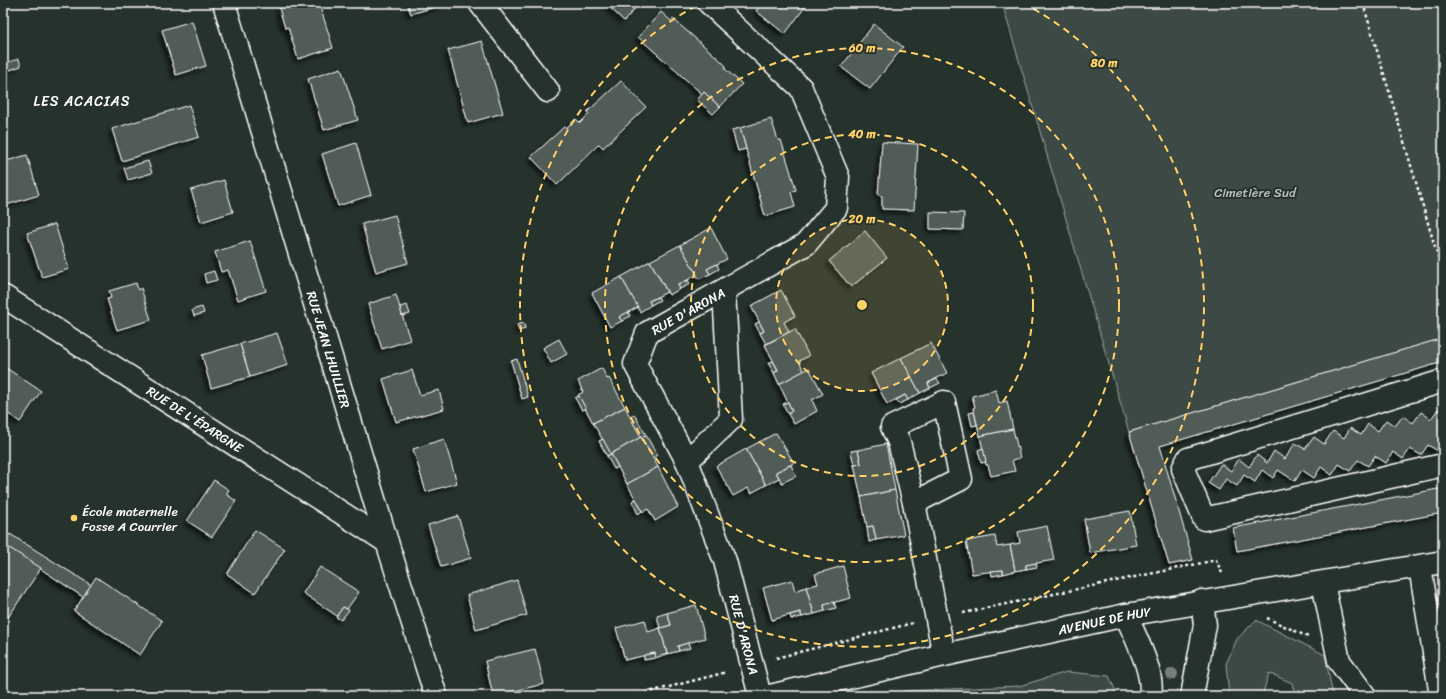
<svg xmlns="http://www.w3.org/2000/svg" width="1446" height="699" font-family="Sriracha,sans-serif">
<defs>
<filter id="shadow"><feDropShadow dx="-3.5" dy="3.5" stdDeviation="2" flood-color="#0009"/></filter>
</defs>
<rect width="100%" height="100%" fill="#26332d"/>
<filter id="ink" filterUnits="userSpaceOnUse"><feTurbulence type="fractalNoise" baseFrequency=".025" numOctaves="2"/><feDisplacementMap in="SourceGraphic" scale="8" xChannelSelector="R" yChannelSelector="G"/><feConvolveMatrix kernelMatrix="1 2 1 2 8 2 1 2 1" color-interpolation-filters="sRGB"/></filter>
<g filter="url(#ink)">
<g fill="#3e4944" stroke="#9ea4a2">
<path d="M1002 3H1443V338L1129 432Z"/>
<path d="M1256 620 1325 655 1333 696H1295L1292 683 1269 673 1262 696H1229L1226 664 1237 639Z"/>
<path d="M1067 672 1109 676 1117 694 1115 696H896L904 691 1019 686Z"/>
</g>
<g fill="#515c57" stroke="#fff" filter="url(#shadow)">
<path d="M297 3H319L333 48 298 59 288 27 285 28 279 8Z"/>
<path d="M407 3H449L411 14Z"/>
<path d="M605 3H640L624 21Z"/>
<path d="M762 3H808L785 34 756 11Z"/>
<path d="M661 12 671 21 673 19 718 58 726 66 725 69 742 84 720 107 704 92 702 94 638 37Z"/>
<path d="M192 21 206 66 176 75 162 30Z"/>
<path d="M874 24 903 47 870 89 841 67Z"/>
<path d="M482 41 503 113 468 123 448 50Z"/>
<path d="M19 59 21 66 7 71 5 63Z"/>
<path d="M341 68 358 120 324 130 308 79Z"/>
<path d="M621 81 646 107 603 148 599 144 557 185 531 157 564 127 566 128 576 119 580 123 589 114 587 112Z"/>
<path d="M704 92 720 107 713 114 697 100Z"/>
<path d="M189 105 199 137 122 161 112 129Z"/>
<path d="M771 119 778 140H781L796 190 791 192 795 207 765 216 740 128Z"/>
<path d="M740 128 746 149 738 151 732 130Z"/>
<path d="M882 142 918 144 914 210 882 209V196L878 195Z"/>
<path d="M356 143 371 195 338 206 322 154Z"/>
<path d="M27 155 39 195 3 206V162Z"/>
<path d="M148 161 152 173 128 180 124 168Z"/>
<path d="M224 180 233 212 201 222 191 190Z"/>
<path d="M930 212 964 213 963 230 930 229Z"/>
<path d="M395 215 408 263 376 272 362 224Z"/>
<path d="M55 224 69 269 42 277 27 233Z"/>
<path d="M711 228 727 259 707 269 710 274 699 279 680 245Z"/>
<path d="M865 231 887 258 851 287 829 261Z"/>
<path d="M250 241 266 291 238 300 228 270 221 272 215 252Z"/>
<path d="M680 245 697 275 678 285 680 289 669 295 650 261Z"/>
<path d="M650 261 667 292 649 301 651 305 640 312 621 277Z"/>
<path d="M717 264 719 269 710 274 707 269Z"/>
<path d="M214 271 217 280 206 283 204 274Z"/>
<path d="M621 277 638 307 619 317 622 321 610 327 592 293Z"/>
<path d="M688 280 690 284 680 289 678 285Z"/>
<path d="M136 283 138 290 141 288 151 320 117 330 107 299 111 298 109 291Z"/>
<path d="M781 290 795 316 784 322 789 332 766 344 760 333 764 331 751 306Z"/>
<path d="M396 295 410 340 382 349 368 304Z"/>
<path d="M658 297 660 300 651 305 649 301Z"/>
<path d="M407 305 410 314 402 316 400 307Z"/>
<path d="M202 307 204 313 194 316 192 310Z"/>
<path d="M628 312 630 316 622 321 619 317Z"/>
<path d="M759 322 764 331 760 333 755 324Z"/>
<path d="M524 323 525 329 519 331 517 325Z"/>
<path d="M795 329 809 356 799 361 804 371 779 384 774 373 778 370 765 345Z"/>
<path d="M277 333 288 365 250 377 240 344Z"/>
<path d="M1443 338V362L1160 446 1193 560 1169 565 1129 432Z"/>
<path d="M559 339 567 354 551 363 543 348Z"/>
<path d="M931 343 947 373 928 383 930 388 920 393 901 358Z"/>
<path d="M240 344 250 377 211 388 202 355Z"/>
<path d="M901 358 920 393 908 400 905 395 887 404 871 373Z"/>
<path d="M517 359 528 397 522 399 511 361Z"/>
<path d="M773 361 778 370 774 373 768 363Z"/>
<path d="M3 366 41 391 20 422 3 410Z"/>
<path d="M602 368 607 379 609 378 625 407 593 423 578 395 583 392 578 381Z"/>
<path d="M809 368 823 394 812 400 817 411 794 424 788 414 792 411 779 384Z"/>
<path d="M412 370 420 395 439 390 444 409 396 422 383 379Z"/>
<path d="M937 379 940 383 930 388 928 383Z"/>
<path d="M996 390 999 403 1007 401 1013 429 980 436 973 408 975 407 972 396Z"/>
<path d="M905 395 908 400 899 404 896 400Z"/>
<path d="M579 396 586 409 582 410 575 398Z"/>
<path d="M788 402 792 411 788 414 783 404Z"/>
<path d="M625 407 641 437 611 454 593 423Z"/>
<path d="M1438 409 1443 412V443L1438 451 1428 445 1421 455 1410 449 1403 459 1393 452 1386 463 1375 456 1368 466 1358 460 1350 471 1339 464 1332 475 1321 467 1314 478 1302 470 1295 481 1278 470 1273 478 1262 470 1255 482 1244 475 1237 486 1226 479 1219 490 1208 483 1221 464 1231 471 1239 459 1249 467 1257 455 1267 463 1274 451 1285 459 1295 443 1305 449 1314 437 1324 444 1333 431 1344 438 1350 428 1361 435 1368 424 1378 431 1386 420 1395 426 1403 416 1413 423 1421 412 1431 419Z"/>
<path d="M974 412 977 425 972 426 969 413Z"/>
<path d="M634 414 646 435 641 437 630 417Z"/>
<path d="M1013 429 1020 458 1012 460 1015 471 991 476 988 465H986L980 436Z"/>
<path d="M776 433 794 463 776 472 779 478 766 485 746 449Z"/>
<path d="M646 435 657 455 653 458 641 437Z"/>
<path d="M641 437 658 467 627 484 611 454Z"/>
<path d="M444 439 457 483 426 492 413 449Z"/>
<path d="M603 439 611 454 607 456 599 441Z"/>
<path d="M886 444 895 490 861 497 854 465 861 464 858 450Z"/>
<path d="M983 448 986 462 981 463 978 450Z"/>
<path d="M746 449 766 485 751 493 748 488 733 496 716 466Z"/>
<path d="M858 450 861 464 854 465 851 451Z"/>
<path d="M611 454 618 467 614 469 607 456Z"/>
<path d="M791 465 796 476 782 483 776 472Z"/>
<path d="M658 467 678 507 655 521 648 509 643 512 627 484Z"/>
<path d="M214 480 229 490 226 494 236 501 212 537 187 521Z"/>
<path d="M1443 488V513L1237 551 1233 528Z"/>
<path d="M895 490 904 535 876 540 873 526 867 527 861 497Z"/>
<path d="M636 499 642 511 638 514 632 501Z"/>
<path d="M1130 511 1136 545 1090 553 1084 519Z"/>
<path d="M458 516 471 558 441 567 428 525Z"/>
<path d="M873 526 876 540 869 542 867 527Z"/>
<path d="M1047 526 1054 560 1026 565V569L1015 571 1010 545 1020 543 1018 532Z"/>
<path d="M255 530 285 549 255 593 227 574Z"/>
<path d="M10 534 91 585 83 597 3 544Z"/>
<path d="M995 536 997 547 1010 545 1015 571 1003 574V570L972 574 966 541Z"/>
<path d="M3 544 41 568 3 625Z"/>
<path d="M1036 563 1037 567 1026 569V565Z"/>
<path d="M843 566 851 598 824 605 825 611 814 614 806 587 818 584 815 574Z"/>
<path d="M320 567 359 592 347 609 343 607 337 616 303 593Z"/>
<path d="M1003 570V574L992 576 991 571Z"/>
<path d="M96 577 162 621 140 655 74 611Z"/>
<path d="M517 580 527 615 476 630 467 595Z"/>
<path d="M792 580 795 591 806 587 814 614 802 617 800 612 772 620 763 588Z"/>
<path d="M834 602 836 608 825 611 824 605Z"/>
<path d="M696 605 705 638 678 646 679 651 667 654 660 628 671 625 667 613Z"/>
<path d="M343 607 349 610 341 620 336 617Z"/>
<path d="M800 612 802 617 791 619 790 615Z"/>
<path d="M667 613 671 625 660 628 657 616Z"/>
<path d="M645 620 648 632 660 628 667 654 655 658V653L625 660 616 628Z"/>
<path d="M688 643 690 648 679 651 678 646Z"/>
<path d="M535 649 544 684 493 696 485 661Z"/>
<path d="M655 653V658L644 660V655Z"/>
<path d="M400 691 401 696H381Z"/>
</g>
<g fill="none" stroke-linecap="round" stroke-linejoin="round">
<defs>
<g id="minor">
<path id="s1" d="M224 3 387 542 436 696"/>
<path d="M480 3 548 91"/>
<path id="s2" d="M709 3 801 88 838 177 836 208 806 244 647 333 635 364 687 461 725 561 760 696"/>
<path id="s3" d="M3 296 387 542"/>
<path d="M1443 381 1188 459 1183 469 1204 519 1443 465"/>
<path d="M687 461 731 419 724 291"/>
<path d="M914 503 961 479 944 402 892 427 899 442 914 503 944 655"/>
<path d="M1420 567 1441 696"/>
<path d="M1323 583 1339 661 1365 696"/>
<path id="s4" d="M770 696 944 655 1126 615 1443 562"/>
</g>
<g id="major">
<path d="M1126 615C1135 637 1155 673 1150 696"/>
<path d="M1192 696 1205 625 1202 601"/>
</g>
</defs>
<use href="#minor" stroke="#fff" stroke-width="25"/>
<use href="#major" stroke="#fff" stroke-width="25"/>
<g stroke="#fff" stroke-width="2.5" stroke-dasharray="3 3" stroke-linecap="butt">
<path d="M1363 3 1443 274"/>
<path d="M963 613 1216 560 1222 573"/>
<path d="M1267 618 1308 637"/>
<path d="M776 658 913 623"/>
<path d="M634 696 727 672"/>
</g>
<use href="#minor" stroke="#26332d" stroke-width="22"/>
<use href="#major" stroke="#26332d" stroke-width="22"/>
</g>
<circle fill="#78807d" cx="1172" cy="674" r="6"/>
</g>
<circle cx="862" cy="305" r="86" fill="#ffd166" fill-opacity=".12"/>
<g fill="none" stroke="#ffd166" stroke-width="2" stroke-dasharray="7 5">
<circle cx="862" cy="305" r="86"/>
<circle cx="862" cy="305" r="171"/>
<circle cx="862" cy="305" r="257"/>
<path d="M1023 3A342 342 0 1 1 701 3"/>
</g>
<circle fill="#ffd166" stroke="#26332d" stroke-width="1.5" cx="74" cy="518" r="4"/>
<g text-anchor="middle" stroke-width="4" stroke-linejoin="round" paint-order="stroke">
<g font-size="13" fill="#bbbfbe" stroke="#26332d">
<text x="1255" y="197">Cimetière Sud</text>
</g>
<g font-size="13" fill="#fff" stroke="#26332d">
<text transform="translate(688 311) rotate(-29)" y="5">RUE D'ARONA</text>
<text dy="5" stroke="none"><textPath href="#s1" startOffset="362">RUE JEAN LHUILLIER</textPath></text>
<text dy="5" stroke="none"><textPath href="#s3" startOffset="228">RUE DE L'ÉPARGNE</textPath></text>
<text dy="5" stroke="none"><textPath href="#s4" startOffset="343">AVENUE DE HUY</textPath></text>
<text dy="5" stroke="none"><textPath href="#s2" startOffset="808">RUE D'ARONA</textPath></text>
</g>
<g font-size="13" fill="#fff" stroke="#26332d" text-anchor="start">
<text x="82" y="516">École maternelle<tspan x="82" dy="15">Fosse A Courrier</tspan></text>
</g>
<g font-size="14" letter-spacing="1" fill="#fff" stroke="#26332d">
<text x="82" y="106">LES ACACIAS</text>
</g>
</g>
<circle cx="862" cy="305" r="6" fill="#ffd166" stroke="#26332d" stroke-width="2"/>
<g font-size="12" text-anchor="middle" font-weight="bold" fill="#ffd166" stroke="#26332d" stroke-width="4" stroke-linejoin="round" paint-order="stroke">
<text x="862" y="52">60 m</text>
<text x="1104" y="67">80 m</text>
<text x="862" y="138">40 m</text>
<text x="862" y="223">20 m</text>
</g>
<rect width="1446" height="699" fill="none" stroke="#26332d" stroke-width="16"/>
<rect x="8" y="8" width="1430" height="683" fill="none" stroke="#fff" stroke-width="1.5" filter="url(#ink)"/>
</svg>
